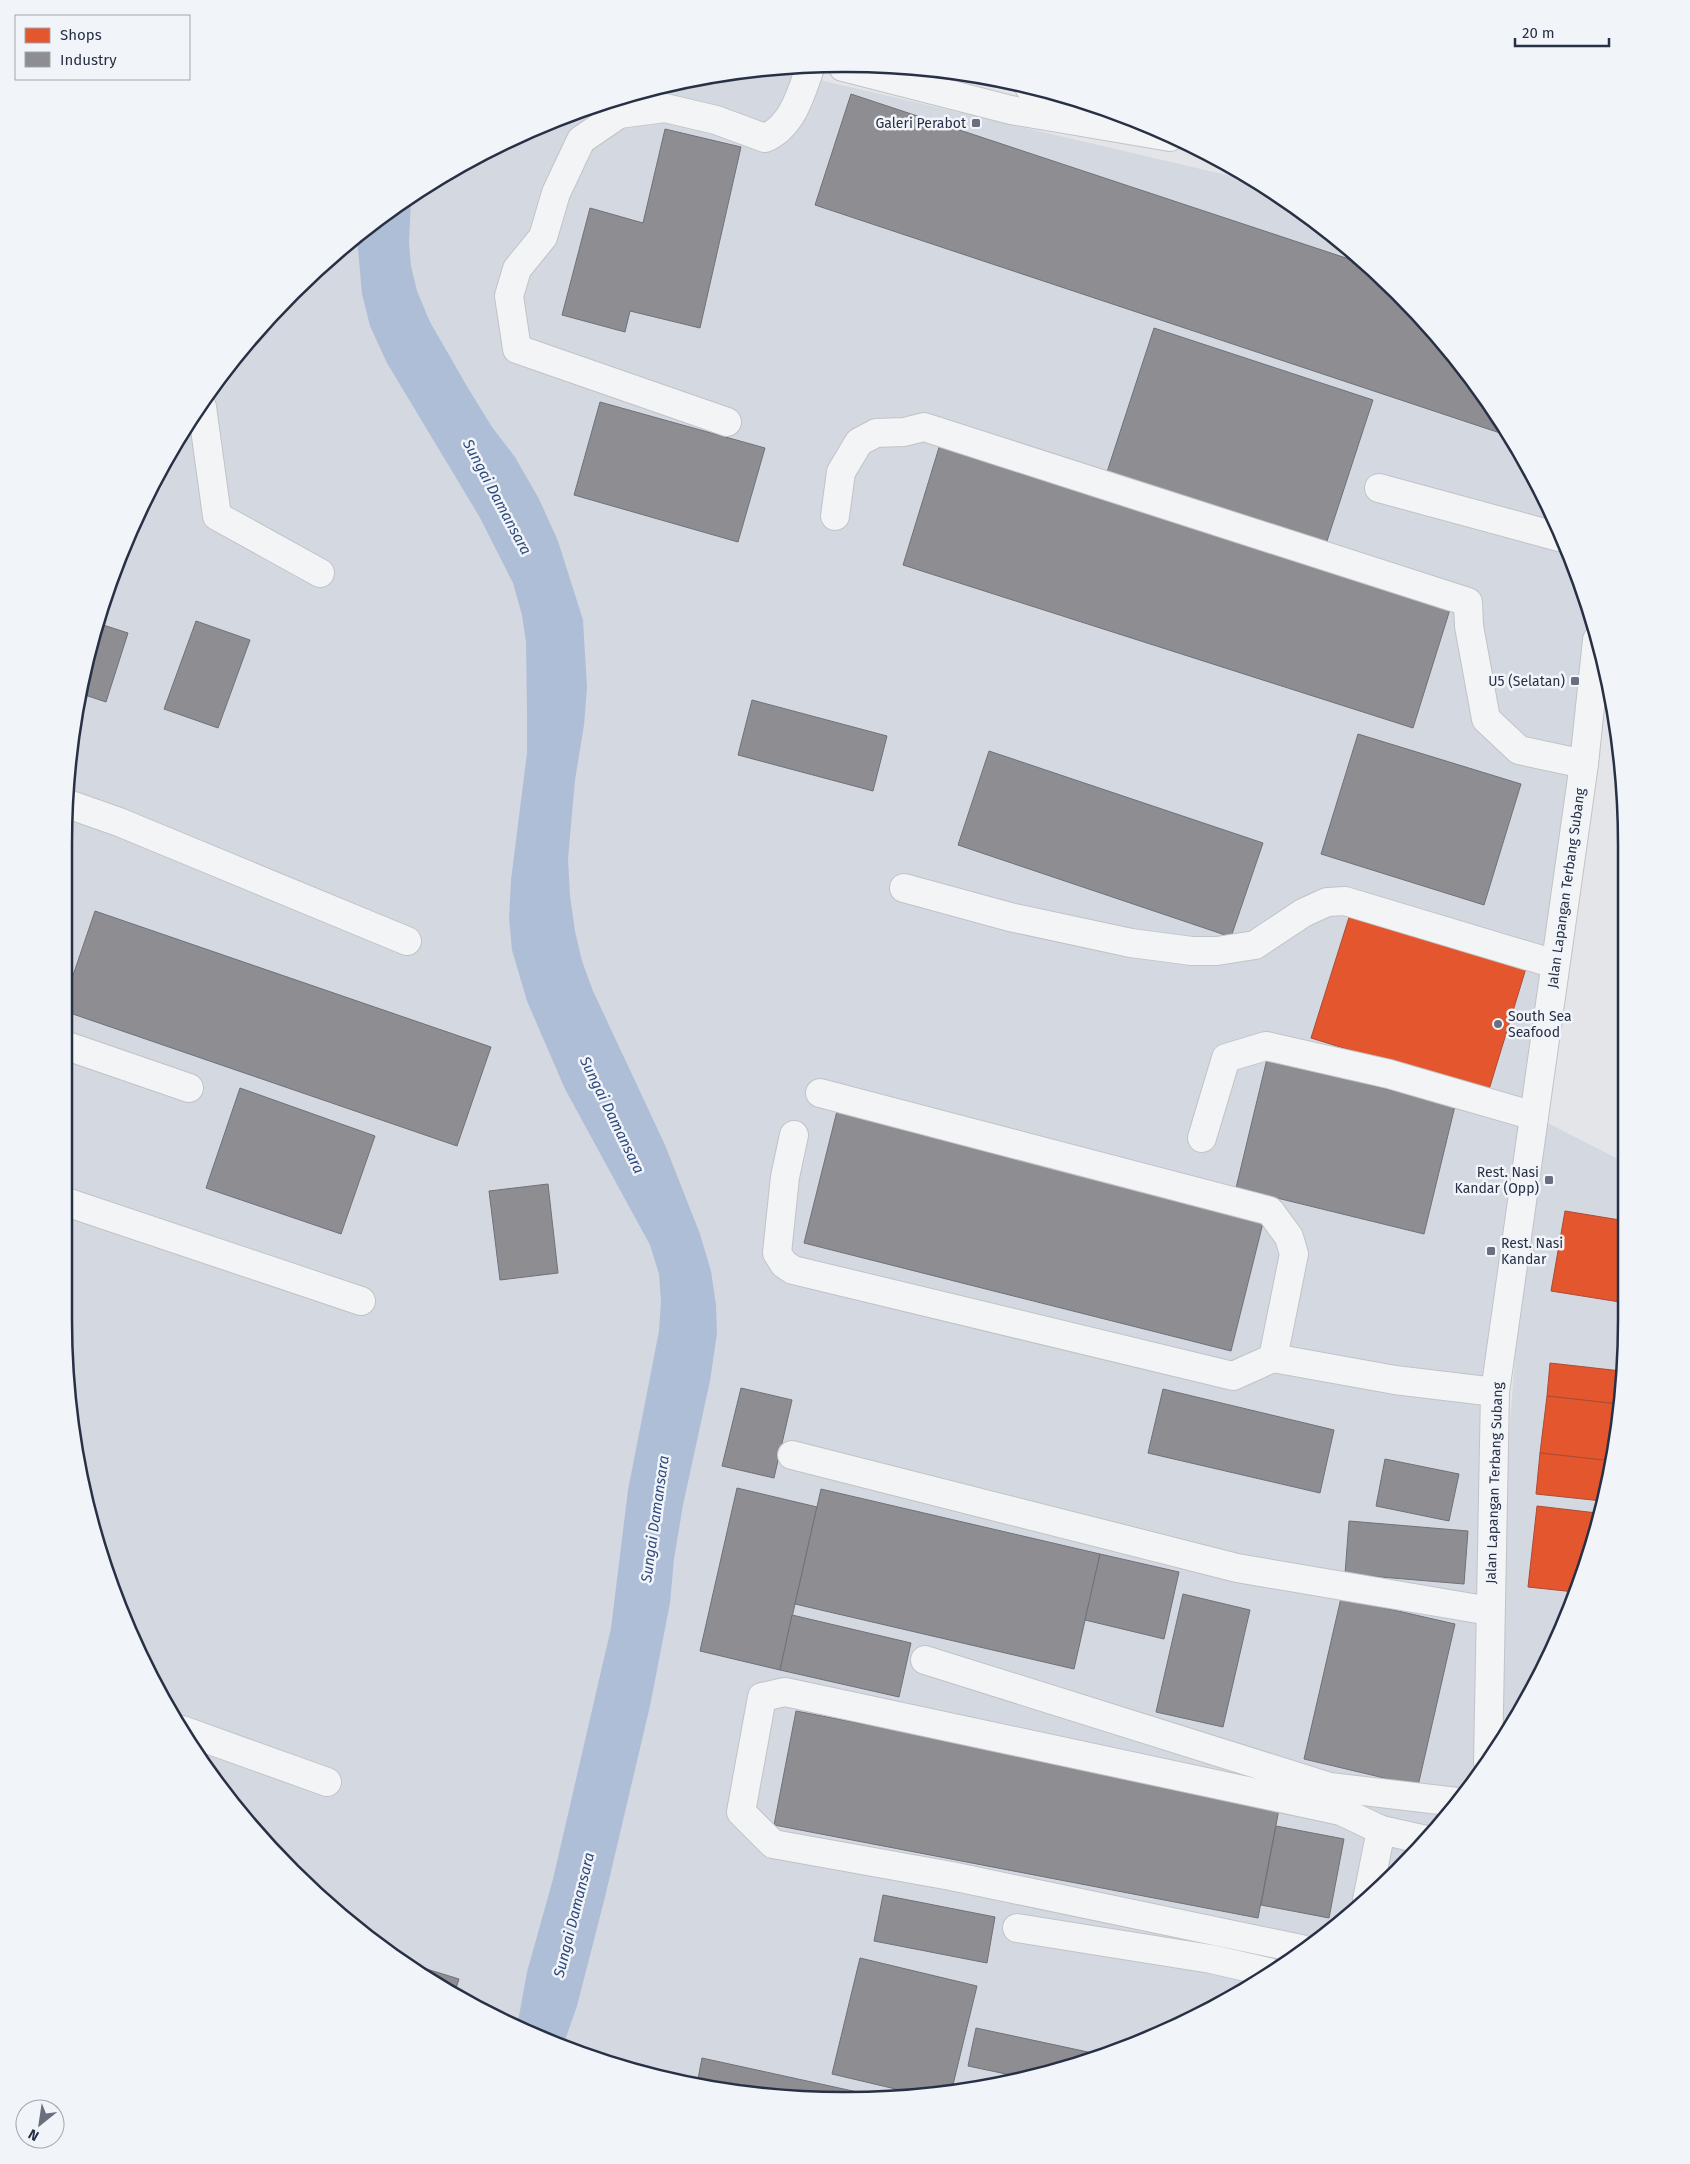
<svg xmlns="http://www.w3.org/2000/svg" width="1690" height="2164" font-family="'Fira Sans',sans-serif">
<rect width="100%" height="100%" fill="#e3e5e9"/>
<path fill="#d4d8e0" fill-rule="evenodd" d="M773 69 1248 180 1320 225 1432 330 1521 454 1585 594 1588 607 1584 764 1534 1116 1626 1163V1319L1611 1471 1567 1618 1494 1753 1432 1834 1360 1906 1236 1995 1144 2041 1047 2074 947 2094 845 2100 743 2094 643 2074 601 2060 546 2041 455 1996 370 1939 293 1872 225 1795 169 1710 123 1618 90 1521 70 1421 65 794 79 693 105 594 144 499 225 369 330 258 454 169 594 105 743 70ZM1533 1128 1493 1641 1495 1392Z"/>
<path fill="#afbed7" d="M411 200 409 243 411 266 417 291 430 322 468 388 492 427 515 457 539 499 558 541 583 620 587 688 584 725 575 780 568 859 570 896 575 931 582 961 593 991 665 1145 700 1234 711 1271 716 1305 717 1333 710 1381 683 1505 674 1559 670 1603 650 1706 605 1897 577 2006 563 2046 517 2027 527 1972 553 1879 611 1628 628 1490 659 1331 661 1301 659 1274 650 1245 565 1089 527 1001 512 950 509 918 511 880 527 753V713L526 642 522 615 513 583 479 516 387 363 370 326 362 294 357 238Z"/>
<g fill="#e4572e" stroke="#ac4b35">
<path d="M1351 911 1527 965 1488 1093 1311 1038Z"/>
<path d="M1565 1211 1626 1221V1303L1551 1291Z"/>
<path d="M1550 1363 1621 1371 1618 1404 1547 1396Z"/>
<path d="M1547 1396 1618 1404 1612 1461 1540 1453Z"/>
<path d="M1540 1453 1612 1461 1611 1471 1602 1501 1536 1494Z"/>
<path d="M1537 1506 1597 1513 1575 1592 1528 1587Z"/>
</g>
<g fill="#8d8d92" stroke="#6f717b">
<path d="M851 94 1361 263 1432 330 1502 426 1500 433 815 205Z"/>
<path d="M665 129 741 147 700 328 630 311 625 332 562 315 590 208 643 223Z"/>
<path d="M1154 328 1373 400 1326 544 1107 472Z"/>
<path d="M600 402 765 448 738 542 574 495Z"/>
<path d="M941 441 1452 603 1413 728 903 565Z"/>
<path d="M196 621 250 640 218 728 164 709Z"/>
<path d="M97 623 128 633 106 702 79 693Z"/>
<path d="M752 700 887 736 873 791 738 755Z"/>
<path d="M1358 734 1521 784 1484 905 1321 854Z"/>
<path d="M989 751 1263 843 1231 937 958 845Z"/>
<path d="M95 911 491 1047 457 1146 67 1012V993Z"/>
<path d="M1267 1059 1455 1106 1424 1234 1236 1188Z"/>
<path d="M240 1088 375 1136 341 1234 206 1188Z"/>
<path d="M837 1111 1264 1219 1231 1351 804 1243Z"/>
<path d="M548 1184 558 1273 500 1280 489 1191Z"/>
<path d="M741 1388 792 1400 774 1478 722 1466Z"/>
<path d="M1163 1389 1334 1430 1320 1493 1148 1453Z"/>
<path d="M1385 1459 1459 1474 1449 1521 1376 1506Z"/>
<path d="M737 1488 817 1507 780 1670 700 1651Z"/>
<path d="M821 1489 1100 1554 1074 1669 795 1604Z"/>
<path d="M1349 1521 1468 1531 1464 1584 1345 1574Z"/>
<path d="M1100 1554 1179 1572 1164 1639 1085 1620Z"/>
<path d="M1183 1594 1250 1610 1223 1727 1156 1712Z"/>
<path d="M1341 1598 1455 1624 1418 1786 1304 1759Z"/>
<path d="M792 1615 911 1643 899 1697 780 1670Z"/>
<path d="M796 1711 1280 1804 1258 1918 774 1825Z"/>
<path d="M1276 1826 1344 1839 1329 1918 1261 1905Z"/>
<path d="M883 1895 995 1917 987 1963 874 1941Z"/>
<path d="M860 1958 977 1986 951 2093 921 2095 832 2074Z"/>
<path d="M404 1962 459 1979 454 1995Z"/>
<path d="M976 2028 1102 2055 1047 2074 1025 2078 968 2066Z"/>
<path d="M702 2058 871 2095 870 2099 845 2100 743 2094 697 2084Z"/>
</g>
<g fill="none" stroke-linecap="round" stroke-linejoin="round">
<defs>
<g id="minor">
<path d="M843 67 1011 110 1170 137"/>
<path d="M1029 87 1087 111"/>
<path d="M202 407 217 516 320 573"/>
<path d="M727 422 517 349 509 296 517 269 543 237 556 193 581 140 619 114 665 108 716 120 765 138C792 127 801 94 810 68"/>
<path d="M1379 488 1559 537"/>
<path d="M835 516 841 472 859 442 876 433 904 432 924 427 1468 602 1469 626 1486 719 1519 750 1584 764"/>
<path d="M65 803 119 822 407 941"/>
<path d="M904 888 1010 917 1131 943 1192 951H1217L1255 945 1303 913 1327 902 1345 901 1555 964"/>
<path d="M67 1046 189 1088"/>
<path d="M794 1135 785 1177 777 1253 784 1264 793 1270 1233 1376 1273 1358 1294 1254 1289 1237 1270 1211 820 1093"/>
<path d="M1202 1138 1226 1058 1266 1046 1389 1074 1534 1116"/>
<path d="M69 1203 361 1301"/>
<path d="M1273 1358 1395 1380 1495 1392"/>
<path d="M792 1455 1237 1568 1490 1611"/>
<path d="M925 1660 1330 1787 1457 1802"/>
<path d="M182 1730 327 1782"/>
<path d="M1488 1762 1495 1392 1584 764 1597 640"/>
<path d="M1367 1900 1381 1830 1426 1840"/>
<path d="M1017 1928 1211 1959 1268 1972"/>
<path d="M1301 1949 951 1876 773 1844 741 1812 762 1697 785 1692 1341 1811 1381 1830"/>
</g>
</defs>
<use href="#minor" stroke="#c1c3c7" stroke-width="30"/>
<use href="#minor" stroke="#f3f4f6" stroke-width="28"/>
</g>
<g fill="#696f7e" stroke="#f1f4f8" stroke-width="2">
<rect x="971" y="118" width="10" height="10" rx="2.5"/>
<rect x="1570" y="676" width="10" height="10" rx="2.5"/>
<circle cx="1498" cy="1024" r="5"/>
<rect x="1544" y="1175" width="10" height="10" rx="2.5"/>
<rect x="1486" y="1246" width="10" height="10" rx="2.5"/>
</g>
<g text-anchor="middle" stroke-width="5" stroke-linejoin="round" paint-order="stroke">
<g font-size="14" fill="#283045" stroke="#f1f4f8" text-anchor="end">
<text x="966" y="128">Galeri Perabot</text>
<text x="1565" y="686">U5 (Selatan)</text>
<text x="1508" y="1021" text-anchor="start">South Sea<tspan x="1508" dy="16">Seafood</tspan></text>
<text x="1539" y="1177">Rest. Nasi<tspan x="1539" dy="16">Kandar (Opp)</tspan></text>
<text x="1501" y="1248" text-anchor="start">Rest. Nasi<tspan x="1501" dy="16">Kandar</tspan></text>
</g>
<g font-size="14" fill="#283045" stroke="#f1f4f8">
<text transform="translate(1566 888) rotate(-82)" y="5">Jalan Lapangan Terbang Subang</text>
<text transform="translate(1494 1483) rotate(-88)" y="5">Jalan Lapangan Terbang Subang</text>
</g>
<g font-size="15" font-style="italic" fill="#2e4a7d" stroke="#f1f4f8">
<text transform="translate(497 497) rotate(62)" y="5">Sungai Damansara</text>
<text transform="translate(612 1115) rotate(64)" y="5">Sungai Damansara</text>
<text transform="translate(655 1519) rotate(-82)" y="5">Sungai Damansara</text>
<text transform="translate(574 1915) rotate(-76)" y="5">Sungai Damansara</text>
</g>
</g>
<path d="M0 0H1690V2164H0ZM844 72H846A772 772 0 0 1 1618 844V1320A772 772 0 0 1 846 2092H844A772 772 0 0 1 72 1320V844A772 772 0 0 1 844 72Z" fill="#f1f4f8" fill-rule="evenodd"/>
<path fill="none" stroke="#283045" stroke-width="2.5" d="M844 72H846A772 772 0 0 1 1618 844V1320A772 772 0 0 1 846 2092H844A772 772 0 0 1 72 1320V844A772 772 0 0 1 844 72Z"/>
<rect x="15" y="15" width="175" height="65" fill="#f1f4f8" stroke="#a1a6b0"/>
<rect x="25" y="28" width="25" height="15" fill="#e4572e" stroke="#a1a6b0"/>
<text x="60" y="40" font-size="15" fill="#283045">Shops</text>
<rect x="25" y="52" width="25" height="15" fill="#8d8d92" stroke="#a1a6b0"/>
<text x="60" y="65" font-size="15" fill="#283045">Industry</text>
<g transform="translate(40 2124) rotate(210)"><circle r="24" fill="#f1f4f8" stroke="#a1a6b0"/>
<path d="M0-4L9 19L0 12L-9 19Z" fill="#696f7e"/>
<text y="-8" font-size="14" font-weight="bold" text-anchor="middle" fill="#283045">N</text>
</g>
<path d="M1515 38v8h94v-8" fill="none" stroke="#283045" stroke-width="2.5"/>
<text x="1522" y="38" font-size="15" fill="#283045" stroke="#f1f4f8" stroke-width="4" paint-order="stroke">20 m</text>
</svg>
